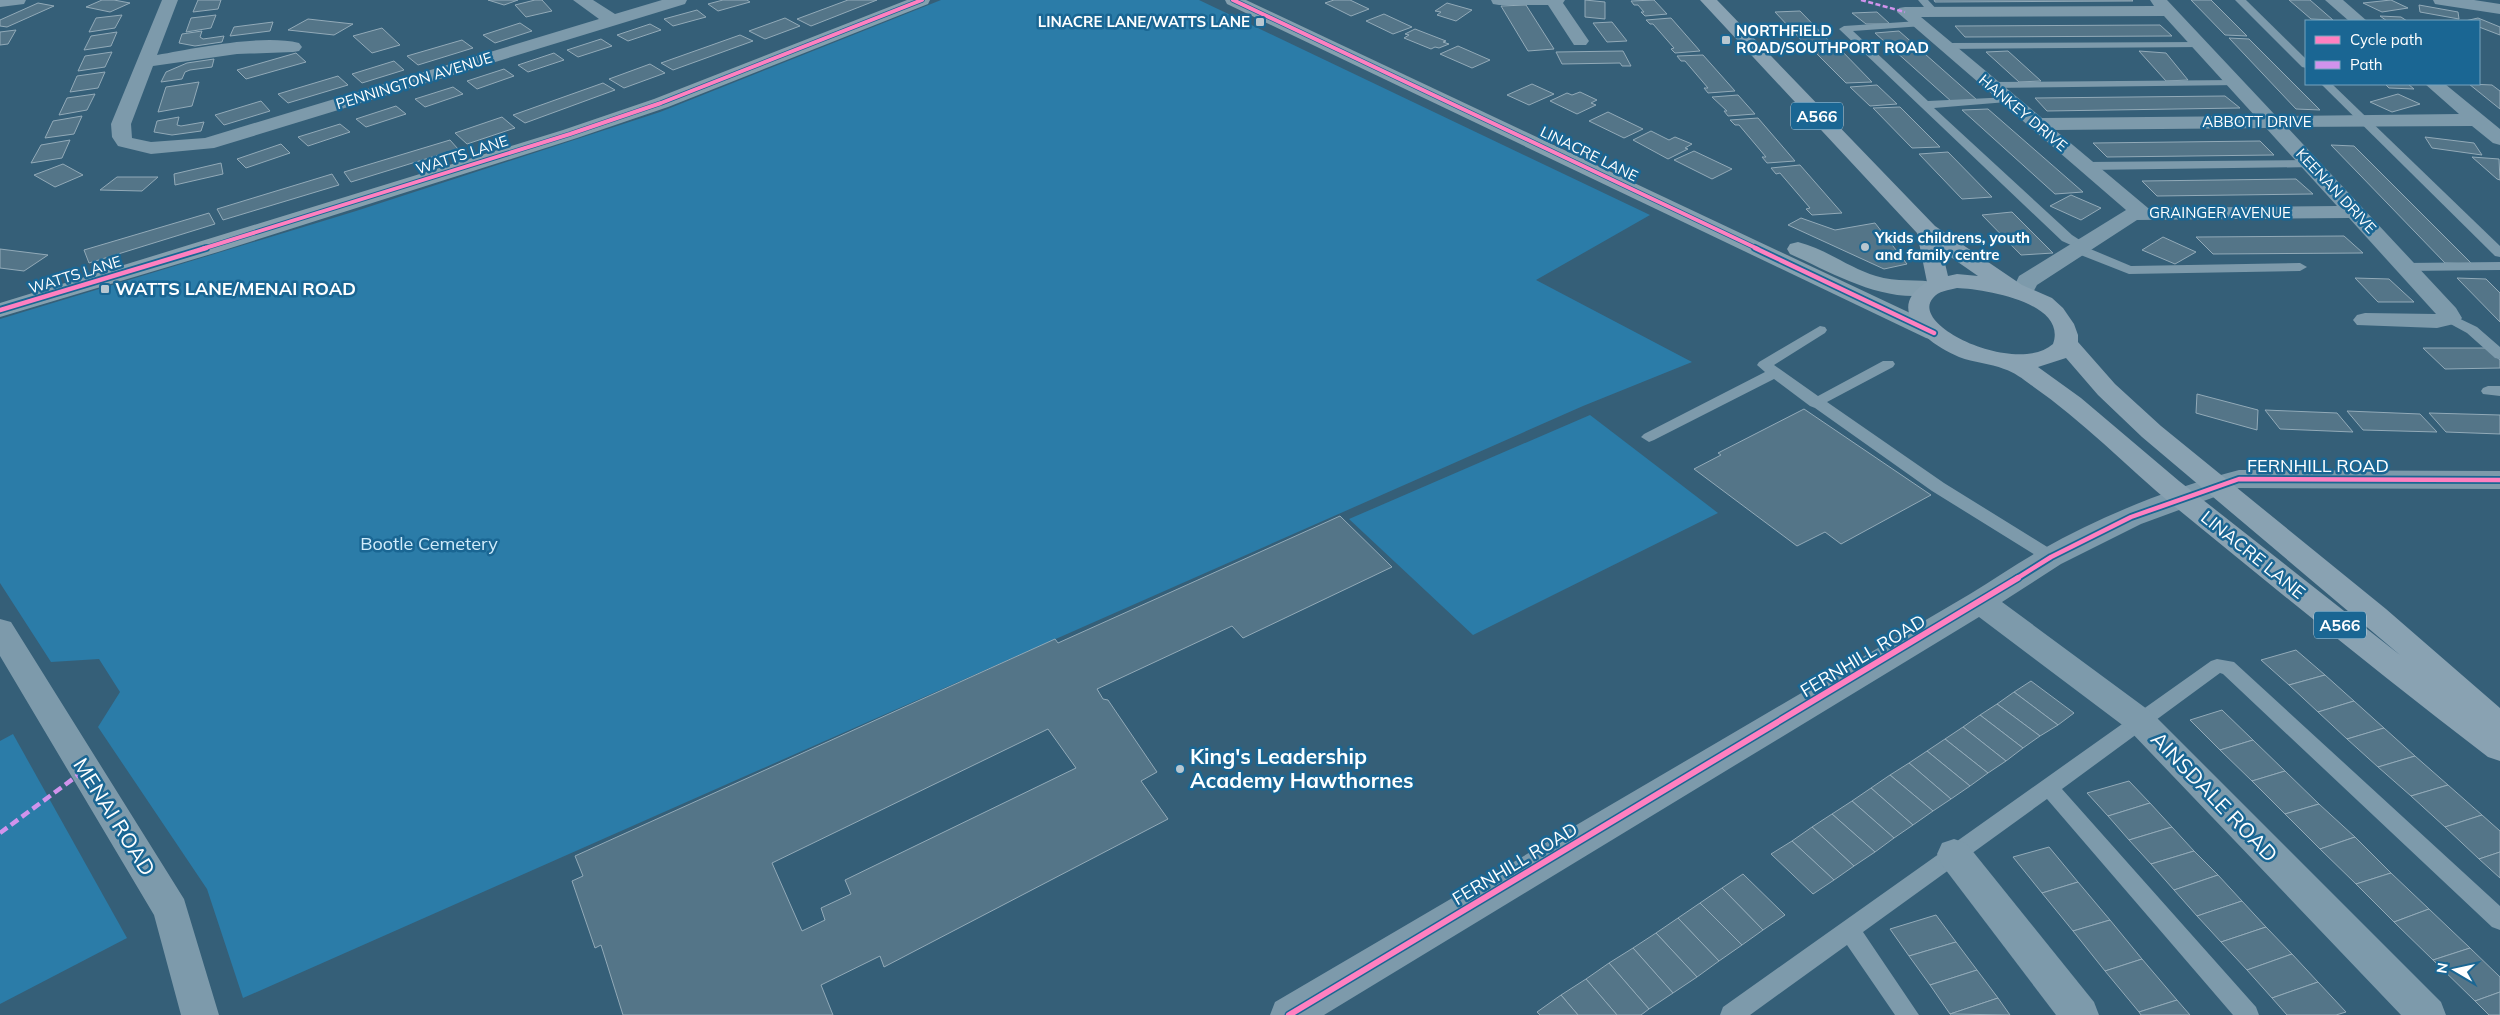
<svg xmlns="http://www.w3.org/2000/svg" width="2500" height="1015" font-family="Mulish,sans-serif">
<rect width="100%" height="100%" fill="#355f78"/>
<g fill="#2b7ca8">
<path d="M941 0H1199L1650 215 1536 280 1692 362 1583 406 243 998 207 889 98 727 120 692 99 659 51 662 0 583V319L356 211 660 112Z"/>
<path d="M1590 415 1718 513 1473 635 1349 519Z"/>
<path d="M13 734 127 938 0 1004V741Z"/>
</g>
<g fill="#547588" stroke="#92aab8" fill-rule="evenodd">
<path d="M102 0H114L130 3 110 12 86 7Z"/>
<path d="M198 0H221L218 9 193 12Z"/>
<path d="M488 0H518L504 5Z"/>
<path d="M535 0H542L552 11 526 17 515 5Z"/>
<path d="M723 0H747L750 2 718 11 708 4Z"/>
<path d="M848 0H877L811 26 797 19Z"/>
<path d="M1334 0H1350L1369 9 1351 16 1325 3Z"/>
<path d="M1585 0 1605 2V19L1585 17Z"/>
<path d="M1654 0 1667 14 1645 16 1641 12H1644L1638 5H1634L1631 1Z"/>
<path d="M1934 0H2132L2133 1 1935 2Z"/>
<path d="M2191 0H2211L2247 36 2225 35Z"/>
<path d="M2289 0H2310L2333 20 2311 19Z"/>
<path d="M2391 0 2408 8 2382 12 2363 3Z"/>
<path d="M38 3 54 6 7 27 0 26V20Z"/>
<path d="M1447 3 1472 10 1456 21 1437 15 1441 12 1435 11Z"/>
<path d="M1526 5 1554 49 1528 51 1501 6Z"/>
<path d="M2419 5 2458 12 2459 19 2420 12Z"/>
<path d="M697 10 706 17 673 26 664 19Z"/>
<path d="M1800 11 1831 43 1805 44 1775 12Z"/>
<path d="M1877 12 1890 24H1866L1852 13Z"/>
<path d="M1384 14 1412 27 1393 34 1366 21Z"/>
<path d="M122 15 115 28 89 32 96 18Z"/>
<path d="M216 15 211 28 186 32 191 18Z"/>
<path d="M2380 16 2401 17 2407 21H2387Z"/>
<path d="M785 18 800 26 765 39 749 31Z"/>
<path d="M1671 18 1700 51 1675 53 1671 49 1674 48 1653 24H1650L1646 20Z"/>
<path d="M2478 18 2500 27V35L2479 27V21H2465Z"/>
<path d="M308 19 353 24 334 35 288 30Z"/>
<path d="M273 22 270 31 230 36 234 27Z"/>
<path d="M1612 22 1627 41 1607 42 1593 23Z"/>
<path d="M520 23 532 31 495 43 483 35Z"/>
<path d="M650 24 661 30 628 41 617 35Z"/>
<path d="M2160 25 2172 36 1965 37 1955 26Z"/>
<path d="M382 28 400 45 372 53 353 36Z"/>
<path d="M1415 29 1446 41 1443 42 1449 44 1439 48 1435 47 1431 49 1404 38 1409 35 1405 34Z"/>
<path d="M16 30 8 44 0 45V32Z"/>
<path d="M202 31 200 37 203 39 224 36 222 42 195 46 179 43 182 34Z"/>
<path d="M1899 31 1977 100 1952 102 1875 33Z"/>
<path d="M117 32 111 46 84 50 91 36Z"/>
<path d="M740 35 753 41 673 70 661 63Z"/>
<path d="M2229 38 2249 39 2320 110 2296 109Z"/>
<path d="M601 39 612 46 578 57 567 50Z"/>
<path d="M462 40 473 48 418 65 407 56Z"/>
<path d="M1458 46 1490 60 1472 68 1440 54Z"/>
<path d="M1838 47 1872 82 1846 83 1812 49Z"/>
<path d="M1623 51 1631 66H1622L1620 63 1562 64 1556 52Z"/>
<path d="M2008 51 2041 81 2019 82 1986 52Z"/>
<path d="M2139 51 2166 53 2188 80 2166 81Z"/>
<path d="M112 52 105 67 78 71 85 56Z"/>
<path d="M296 53 306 62 246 79 237 70Z"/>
<path d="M554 53 564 60 528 72 518 65Z"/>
<path d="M1703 55 1735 91 1708 93 1704 88H1708L1685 61H1681L1677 56Z"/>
<path d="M214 59 212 67 190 70 185 72 182 79 161 82 166 72 187 63Z"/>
<path d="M394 61 404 70 362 83 352 74Z"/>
<path d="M650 64 665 73 624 88 609 79Z"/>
<path d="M504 69 514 76 477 89 467 81Z"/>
<path d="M105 72 98 88 70 92 77 76Z"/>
<path d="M338 76 348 85 288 103 278 94Z"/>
<path d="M199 82 192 106 158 112 166 87Z"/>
<path d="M603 83 615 90 525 123 513 115Z"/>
<path d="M1532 84 1554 94 1529 105 1507 95Z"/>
<path d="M2385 84H2408L2414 89 2389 88Z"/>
<path d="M2469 84 2492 85 2500 91V109Z"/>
<path d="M1877 85 1897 104 1870 106 1850 87Z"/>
<path d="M453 87 463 94 425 107 415 99Z"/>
<path d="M1580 92 1597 100 1591 103 1596 105 1577 114 1550 101 1567 93 1572 95Z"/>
<path d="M95 94 87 110 59 115 67 98Z"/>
<path d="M2398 94 2420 104 2392 112 2370 102Z"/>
<path d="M1738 95 1755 114 1728 116 1724 111H1727L1712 97Z"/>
<path d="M2225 96 2240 108 2047 111 2035 98Z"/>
<path d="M261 101 270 111 224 125 215 115Z"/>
<path d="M396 106 406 114 366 127 356 119Z"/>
<path d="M1900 107 1940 147 1912 148 1873 108Z"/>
<path d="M1988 109 2083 192 2055 194 1962 110Z"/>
<path d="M1608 112 1643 129 1624 138 1589 121Z"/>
<path d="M82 116 74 134 45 138 53 121Z"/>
<path d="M179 117 177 125 181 126 204 122 201 131 172 135 154 132 157 121Z"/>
<path d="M502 117 515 128 467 144 455 133Z"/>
<path d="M1758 118 1795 161 1767 163 1762 157H1766L1739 125H1735L1730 120Z"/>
<path d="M340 124 350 132 308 146 298 137Z"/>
<path d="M1651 131 1669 140 1675 137 1692 144 1685 148 1688 149 1668 159 1633 140Z"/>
<path d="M2425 137 2474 143 2482 155 2432 148Z"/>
<path d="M70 140 62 158 31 163 41 145Z"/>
<path d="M450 140 458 149 351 182 344 172Z"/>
<path d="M2260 141 2274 155 2107 157 2093 143Z"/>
<path d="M281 144 290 153 246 168 237 159Z"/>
<path d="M2331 145 2354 146 2472 264 2445 263Z"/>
<path d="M1694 151 1732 169 1712 179 1674 160Z"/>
<path d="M1948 152 1992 197 1962 199 1919 154Z"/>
<path d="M2472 157 2499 159 2500 180 2497 179Z"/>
<path d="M221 163 223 174 175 185 174 174Z"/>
<path d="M63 164 83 175 55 187 34 175Z"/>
<path d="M1800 165 1842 213 1812 215 1806 209 1810 208 1780 173 1776 174 1771 168Z"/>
<path d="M332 174 339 185 223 220 217 209Z"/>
<path d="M117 177H158L142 191 100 190Z"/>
<path d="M2296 179 2313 194 2157 196 2142 181Z"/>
<path d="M2071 195 2101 208 2081 220 2050 206Z"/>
<path d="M2012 212 2053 253 2021 255 1982 215Z"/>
<path d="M209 213 215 224 89 263 84 250Z"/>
<path d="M1801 218 1835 230 1875 223 1907 264 1884 269 1788 225Z"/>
<path d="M2344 236 2363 253 2213 254 2196 237Z"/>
<path d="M2163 237 2196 252 2175 264 2142 250Z"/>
<path d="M0 249 48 255 24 271 0 268Z"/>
<path d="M2355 278 2389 279 2414 302H2378Z"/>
<path d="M2457 278 2486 279 2500 293V322Z"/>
<path d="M2423 348H2486L2500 360V368L2445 369Z"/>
<path d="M2197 394 2258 410 2257 430 2196 413Z"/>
<path d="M1804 409 1931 495 1841 544 1825 532 1797 546 1694 469 1721 455 1718 453Z"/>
<path d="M2265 410 2337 413 2353 432 2280 429Z"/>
<path d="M2347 411 2420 414 2437 432 2363 430Z"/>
<path d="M2429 413 2500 415V434L2446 432Z"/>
<path d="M1340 516 1392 567 1243 638 1232 626 1097 689 1103 699 1108 700 1157 772 1141 781 1168 819 884 967 880 956 821 985 833 1015H623L601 945 595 948 572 881 583 876 575 856 1055 639 1058 643ZM1048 729 1076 768 845 880 851 894 821 908 825 920 802 931 772 863Z"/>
<path d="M2296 650 2325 675 2289 685 2261 660Z"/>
<path d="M2325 675 2354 701 2318 712 2289 685Z"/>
<path d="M2031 681 2074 713 2058 725 2014 692Z"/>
<path d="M2014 692 2058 725 2040 736 1997 704Z"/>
<path d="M2354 701 2384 728 2347 739 2318 712Z"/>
<path d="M1997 704 2040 736 2023 748 1980 715Z"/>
<path d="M2222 710 2253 740 2220 750 2190 720Z"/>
<path d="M1980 715 2023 748 2006 761 1963 727Z"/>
<path d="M1963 727 2006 761 1988 773 1945 739Z"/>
<path d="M2384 728 2415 756 2378 767 2347 739Z"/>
<path d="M1945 739 1988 773 1970 786 1927 751Z"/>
<path d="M2253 740 2285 771 2252 781 2220 750Z"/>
<path d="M1927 751 1970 786 1951 799 1909 763Z"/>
<path d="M2415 756 2448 785 2411 796 2378 767Z"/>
<path d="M1909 763 1951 799 1933 811 1890 775Z"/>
<path d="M2285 771 2319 804 2285 814 2252 781Z"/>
<path d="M1890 775 1933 811 1913 825 1871 788Z"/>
<path d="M2129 781 2150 803 2108 816 2087 793Z"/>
<path d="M2448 785 2482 815 2445 827 2411 796Z"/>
<path d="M1871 788 1913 825 1894 838 1852 801Z"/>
<path d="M1852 801 1894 838 1875 852 1832 814Z"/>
<path d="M2150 803 2172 827 2129 840 2108 816Z"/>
<path d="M2319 804 2355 837 2320 849 2285 814Z"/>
<path d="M1832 814 1875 852 1854 866 1812 827Z"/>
<path d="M2482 815 2500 831V852L2479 859 2445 827Z"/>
<path d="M1812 827 1854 866 1834 880 1792 841Z"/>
<path d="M2172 827 2194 851 2151 864 2129 840Z"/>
<path d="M2355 837 2391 873 2356 884 2320 849Z"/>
<path d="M1792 841 1834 880 1813 894 1771 854Z"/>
<path d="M2049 847 2078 882 2042 893 2013 857Z"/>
<path d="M2194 851 2218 875 2174 890 2151 864Z"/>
<path d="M2500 852V878L2479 859Z"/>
<path d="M2391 873 2429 909 2394 922 2356 884Z"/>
<path d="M1743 874 1785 915 1763 930 1722 888Z"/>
<path d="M2218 875 2242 901 2197 916 2174 890Z"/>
<path d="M2078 882 2110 920 2073 931 2042 893Z"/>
<path d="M1722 888 1763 930 1742 945 1700 903Z"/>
<path d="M2242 901 2266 927 2221 942 2197 916Z"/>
<path d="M1700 903 1742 945 1719 961 1678 918Z"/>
<path d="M2429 909 2470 948 2433 960 2394 922Z"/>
<path d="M1936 915 1956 942 1909 956 1890 929Z"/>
<path d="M1678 918 1719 961 1697 977 1656 933Z"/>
<path d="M2110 920 2142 959 2105 971 2073 931Z"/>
<path d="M2266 927 2292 954 2247 970 2221 942Z"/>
<path d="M1656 933 1697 977 1673 993 1633 948Z"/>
<path d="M1956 942 1977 970 1930 985 1909 956Z"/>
<path d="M1633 948 1673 993 1649 1009 1609 963Z"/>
<path d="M2470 948 2500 977V992L2475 1001 2433 960Z"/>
<path d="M2292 954 2318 982 2272 998 2247 970Z"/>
<path d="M2142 959 2177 1000 2139 1012 2105 971Z"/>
<path d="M1609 963 1649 1009 1641 1015H1617L1586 979Z"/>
<path d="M1977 970 1998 998 1950 1014 1930 985Z"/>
<path d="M1586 979 1617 1015H1578L1561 995Z"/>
<path d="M2318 982 2346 1012 2336 1015H2287L2272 998Z"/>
<path d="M2500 992V1015H2489L2475 1001Z"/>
<path d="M1561 995 1578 1015H1540L1537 1012Z"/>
<path d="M1998 998 2010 1015 1950 1014Z"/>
<path d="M2177 1000 2190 1015H2141L2139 1012Z"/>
</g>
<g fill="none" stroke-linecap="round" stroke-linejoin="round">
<g fill="#7d9aab" fill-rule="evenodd">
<path d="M1918 0H1928L1939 12 1930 14Z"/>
<path d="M2235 0H2246L2306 59V68L2302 67Z"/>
<path d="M1919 21 1924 24 1923 26 1853 31 1928 101 2011 97 2013 99 2007 102 1934 108 2072 235 2089 246 2088 248 2131 266 2300 263 2307 267 2300 271 2129 274 2073 252 2072 249 2073 246 2062 241 1839 29 1844 26Z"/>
<path d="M2200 42 2205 45 2204 47 1944 49 1939 46 1944 43Z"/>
<path d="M2236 80 2241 83 2240 85 1991 88 1986 85 1991 82Z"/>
<path d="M2321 84H2332L2500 246V257L2495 256Z"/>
<path d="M2311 160 2317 164 2315 167 2087 170 2081 166 2087 162Z"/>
<path d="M2500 262V270L2405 271 2398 267 2405 263Z"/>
<path d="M2450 314 2477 327 2500 347V359L2495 358 2467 333 2445 321 2443 318 2445 315Z"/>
<path d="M1820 326 1825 327 1827 330 1825 333 1774 365 1818 396 1883 361H1893L1895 364 1893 367 1827 402 1944 483 2057 553 2059 557 2057 561 2051 563 2045 561 1932 491 1815 408 1810 406 1774 379 1654 440 1649 442 1641 437 1644 434 1765 372 1757 365 1759 362Z"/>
<path d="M2488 386H2500V396L2483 394 2481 391 2483 388Z"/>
<path d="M2217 659 2234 662 2500 906V930L2492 927 2223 674 2220 673 2062 789 2256 1007 2259 1015H2233L2047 799 1863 932 1919 1015H1895L1847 945 1750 1015H1720L1723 1007 2211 661Z"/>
</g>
<g fill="#7d9aab" fill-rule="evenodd">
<path d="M0 0H26L24 4 0 7Z"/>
<path d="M162 0H178L157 55C196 48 262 34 299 43L302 47 299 51 293 52 237 54 153 66 131 124 132 138 151 142 205 138 599 19 573 0H593L615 14 662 0H687L685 4 214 148 151 154 118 146 112 137 111 124Z"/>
<path d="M1491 0H1565L1563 3 1589 41 1586 45H1574L1548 5H1499L1493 4Z"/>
<path d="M2150 0H2167L2276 116 2459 114 2425 84H2445L2500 129V145L2493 143 2472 126 2287 127 2456 308 2462 318 2458 323 2437 328 2357 325 2353 320 2357 315 2365 313 2436 314 2349 218 2137 220 2037 285 2030 298 2022 300 2014 298 2011 293 2019 276 2126 210 1897 12 1899 8 1905 7 2154 6ZM2164 16 2255 116 2042 118 1921 17ZM2266 128 2337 206 2148 208 2055 130Z"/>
<path d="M2325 0H2343L2367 21H2349Z"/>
<path d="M2433 0H2474L2500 4V14L2441 5 2435 4Z"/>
<path d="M2239 470 2500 471V489L2239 488 2141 524 2061 564 2002 602 2151 712 2441 1002 2446 1015H2401L2129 730 1979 617 1324 1015H1270L1275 1002 1970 594C1993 580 2017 563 2041 550 2103 515 2171 488 2239 470Z"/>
<path d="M0 619 11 622 184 899 219 1015H181L154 915 0 656Z"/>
<path d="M1954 839 1966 843 2094 1002 2099 1015H2056L1942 865 1937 854 1942 843Z"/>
</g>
<g fill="#85a0af" fill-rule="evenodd">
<path d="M907 0H930L928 4 668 107 577 138 218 252 0 317V303L563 130 654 99Z"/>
<path d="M1225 0H1246L1942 328 1946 333 1942 338 1934 340 1926 338 1227 4Z"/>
<path d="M1798 242C1826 249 1849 268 1876 276 1896 283 1918 278 1938 283L1941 288 1938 293C1887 306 1835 274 1790 254L1787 249 1790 244Z"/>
</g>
<path fill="#89a2b2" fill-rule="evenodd" d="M1700 0H1717L1935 226 2022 285 2052 298 2063 308 2074 324 2078 335V342L2115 384 2161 426 2386 609 2500 708V761L2488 757C2382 676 2278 591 2174 506 2126 466 2082 420 2031 385 2023 379 2014 372 2004 369 1990 363 1974 363 1959 357 1928 344 1882 309 1927 282L1917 233ZM1942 251 1978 276 1957 274 1948 276ZM1957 288C1983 289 2068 302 2053 344 2017 376 1908 326 1933 298 1938 291 1949 290 1957 288ZM2066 358 2098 395 2142 437 2400 655 2179 481 2081 398 2038 367Z"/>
<path stroke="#d193ec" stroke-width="2.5" stroke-dasharray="5 2.5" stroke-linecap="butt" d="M1861 0 1905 12"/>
<path stroke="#d193ec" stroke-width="4.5" stroke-dasharray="9 4.5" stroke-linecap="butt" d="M0 833 85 770"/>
<defs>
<g id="cycleway-far2">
<path d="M1233 0 1758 249"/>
<path d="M202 249 570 134 661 103 922 0"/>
</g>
<g id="cycleway-far1">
<path d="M1755 248 1934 333"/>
<path d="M0 310 206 248"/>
<path d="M2016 579 2051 557 2131 517 2239 479 2500 480"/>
</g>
<path id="cycleway" d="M1289 1015 2018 578"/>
</defs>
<use href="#cycleway-far2" stroke="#1a6693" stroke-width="5.5"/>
<use href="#cycleway-far1" stroke="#1a6693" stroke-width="8"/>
<use href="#cycleway" stroke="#1a6693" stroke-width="9"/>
<use href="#cycleway-far2" stroke="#ff80c0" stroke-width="4"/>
<use href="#cycleway-far1" stroke="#ff80c0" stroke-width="4.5"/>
<use href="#cycleway" stroke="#ff80c0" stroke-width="6"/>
</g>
<g fill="#b8c7d0" stroke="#1a6693" stroke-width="2">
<rect x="1255" y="17" width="10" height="10" rx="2.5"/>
<rect x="1721" y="35" width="10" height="10" rx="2.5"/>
<circle cx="1865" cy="247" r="5"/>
<rect x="100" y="284" width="10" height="10" rx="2.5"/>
<circle cx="1180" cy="769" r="5"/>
</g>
<g text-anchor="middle" stroke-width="5" stroke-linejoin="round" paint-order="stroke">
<g font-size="15" font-weight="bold" fill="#fff" stroke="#1a6693" text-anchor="start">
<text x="1250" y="27" text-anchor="end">LINACRE LANE/WATTS LANE</text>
<text x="1736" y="36">NORTHFIELD<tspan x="1736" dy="17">ROAD/SOUTHPORT ROAD</tspan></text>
<text x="1875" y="243">Ykids childrens, youth<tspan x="1875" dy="17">and family centre</tspan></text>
</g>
<g font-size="15" fill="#fff" stroke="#1a6693">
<text transform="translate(414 81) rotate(-17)" y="5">PENNINGTON AVENUE</text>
<text transform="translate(2023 113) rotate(40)" y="5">HANKEY DRIVE</text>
<text x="2257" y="127">ABBOTT DRIVE</text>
<text transform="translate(1589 154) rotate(26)" y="5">LINACRE LANE</text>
<text transform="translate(462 155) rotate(-18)" y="5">WATTS LANE</text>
<text transform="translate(2336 191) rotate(47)" y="5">KEENAN DRIVE</text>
<text x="2220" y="218">GRAINGER AVENUE</text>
<text transform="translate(75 275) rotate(-17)" y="5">WATTS LANE</text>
</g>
<g fill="#1a6693" stroke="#bad1df" stroke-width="1">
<rect x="1791" y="102.5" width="52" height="27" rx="4"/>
<rect x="2314" y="611.5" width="52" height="27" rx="4"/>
</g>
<g font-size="16" font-weight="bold" fill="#fff">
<text x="1817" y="122">A566</text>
<text x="2340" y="631">A566</text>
</g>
<g font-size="18" font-weight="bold" fill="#fff" stroke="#1a6693" text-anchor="start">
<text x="115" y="295">WATTS LANE/MENAI ROAD</text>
</g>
<g font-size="18" fill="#fff" stroke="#1a6693">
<text x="2318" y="472">FERNHILL ROAD</text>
<text transform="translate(2253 555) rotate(39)" y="6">LINACRE LANE</text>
<text transform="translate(1863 656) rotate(-31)" y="6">FERNHILL ROAD</text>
<text transform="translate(1515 864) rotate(-31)" y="6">FERNHILL ROAD</text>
</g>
<g font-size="18" fill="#d1ecfb" stroke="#1a6693">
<text x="429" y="550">Bootle Cemetery</text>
</g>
<g font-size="21" font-weight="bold" fill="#fff" stroke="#1a6693" text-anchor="start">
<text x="1190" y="764">King's Leadership<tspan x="1190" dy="24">Academy Hawthornes</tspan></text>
</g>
<g font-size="21" fill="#fff" stroke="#1a6693">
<text transform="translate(2214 797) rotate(46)" y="7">AINSDALE ROAD</text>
<text transform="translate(114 817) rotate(58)" y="7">MENAI ROAD</text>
</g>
</g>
<rect x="2305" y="20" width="175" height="65" fill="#1a6693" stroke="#76a3be"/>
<rect x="2315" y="36" width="25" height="8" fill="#ff80c0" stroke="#76a3be"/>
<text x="2350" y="45" font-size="15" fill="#ffffff">Cycle path</text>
<rect x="2315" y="61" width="25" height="8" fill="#d193ec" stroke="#76a3be"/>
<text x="2350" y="70" font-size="15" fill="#ffffff">Path</text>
<g transform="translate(2455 970) rotate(279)" stroke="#1a6693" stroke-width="4" paint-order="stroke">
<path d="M0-4L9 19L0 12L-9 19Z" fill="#ffffff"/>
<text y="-8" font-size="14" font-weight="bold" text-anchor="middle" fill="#ffffff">N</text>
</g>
</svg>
